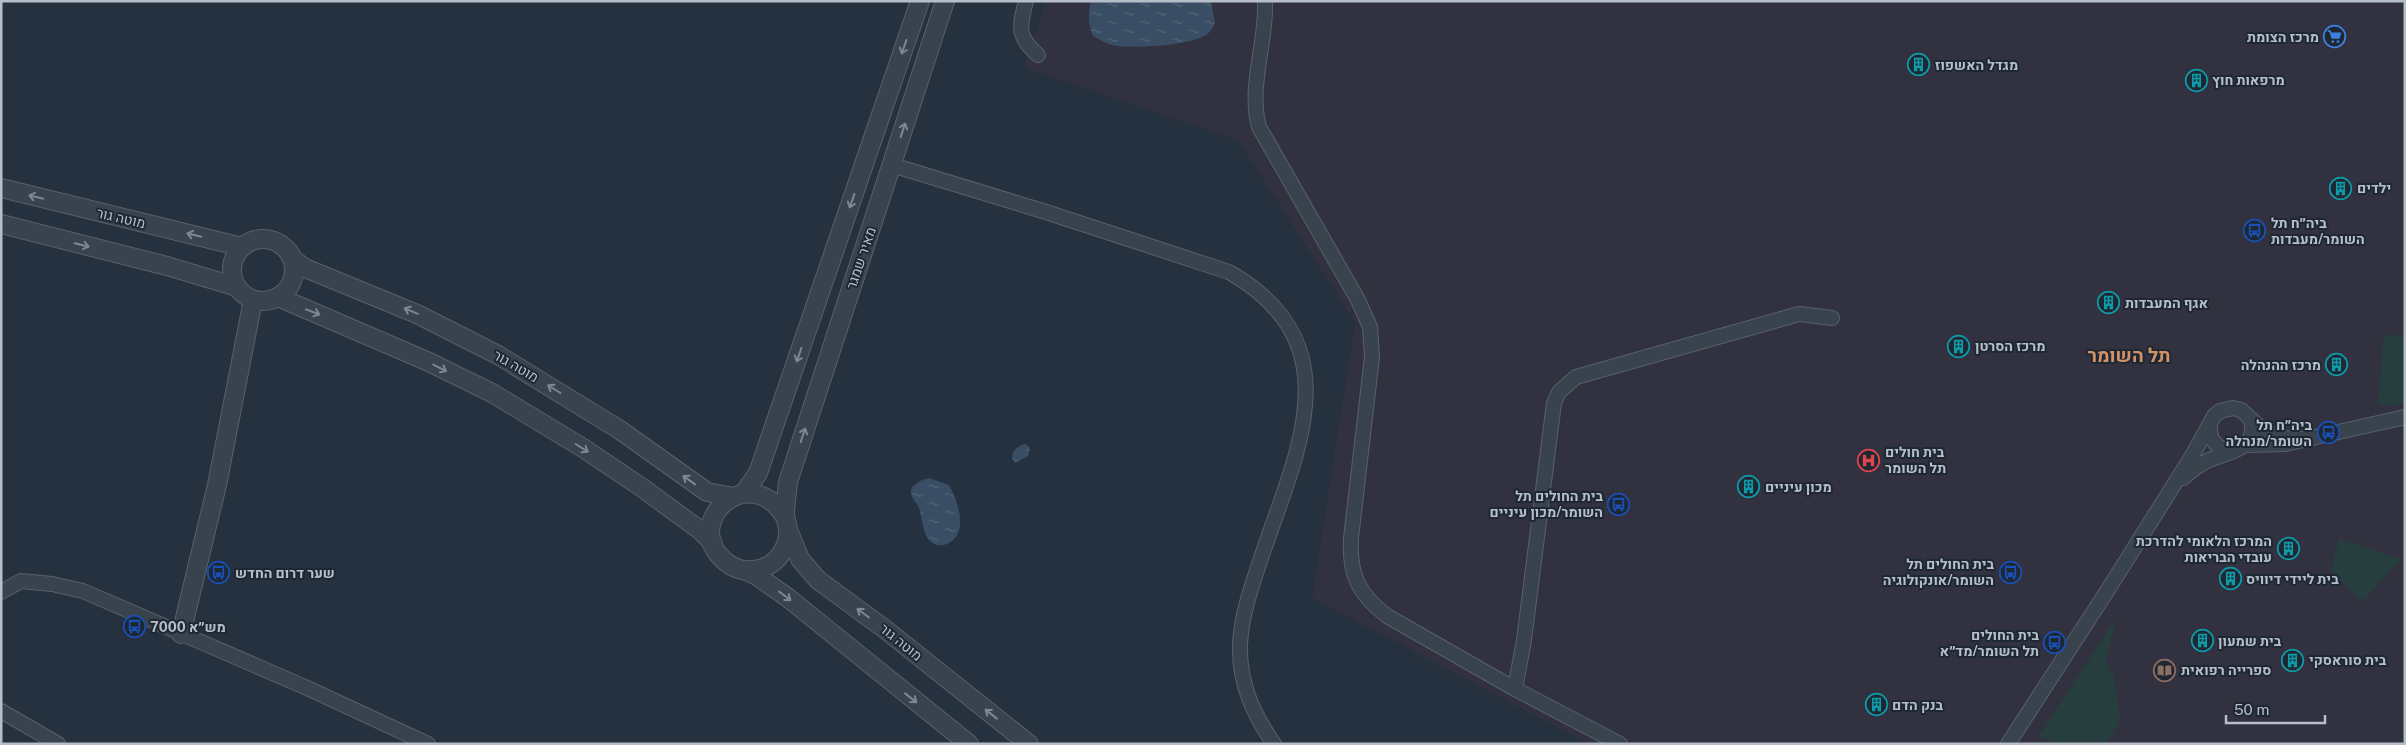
<svg xmlns="http://www.w3.org/2000/svg" width="2406" height="745" font-family="'Public Sans',Heebo,sans-serif">
<defs>
<pattern id="water-ripples" width="26" height="14" patternUnits="userSpaceOnUse" patternTransform="scale(1.25)"><rect width="26" height="14" fill="#394e65"/><path d="M2 4q2-2 4 0t4 0M15 11q2-2 4 0t4 0" fill="none" stroke="#53667a"/></pattern>
</defs>
<rect width="100%" height="100%" fill="#25313e"/>
<path fill="#32313f" d="M1046 1H2405V744H1589L1312 598 1355 322 1238 140 1024 68Z"/>
<g fill="#273e3f">
<path d="M2384 334 2405 338V402L2393 406 2378 405Z"/>
<path d="M2339 539 2401 559 2363 601 2331 571Z"/>
<path d="M2116 618 2106 662 2114 676 2120 721 2106 744H2059L2039 736Z"/>
</g>
<g fill="url(#water-ripples)">
<path d="M1091 1H1211L1215 23C1213 27 1210 33 1206 35 1186 46 1141 48 1118 46 1109 45 1101 41 1093 36 1088 24 1088 14 1091 1Z"/>
<path d="M1026 444 1030 448 1028 456 1015 463 1012 458C1012 450 1019 445 1026 444Z"/>
<path d="M929 478 949 485C958 501 971 537 944 545 939 546 934 545 930 541 923 535 922 518 919 508 916 501 908 496 912 487L920 481Z"/>
</g>
<g fill="none" stroke-linecap="round" stroke-linejoin="round">
<defs>
<g id="minor">
<path d="M1026 1C1019 27 1017 37 1038 55"/>
<path d="M1265 1C1267 42 1248 86 1259 127L1358 300 1370 327 1372 357 1351 538C1349 574 1358 594 1387 616L1515 689 1620 744"/>
<path d="M892 165 1046 212 1229 272C1357 345 1294 457 1259 564 1250 591 1241 618 1240 645 1239 683 1253 714 1274 744"/>
<path d="M2210 426C2209 441 2218 450 2233 451"/>
<path d="M2247 445 2285 444 2405 417"/>
<path d="M2183 478C2191 471 2198 465 2209 460 2228 452 2259 449 2251 420"/>
<path d="M1 592 21 581 52 584 83 591 305 687 428 744"/>
<path d="M1515 689 1524 640 1554 403 1559 392 1576 377 1799 314 1832 318"/>
<path d="M1 711 58 744"/>
<path d="M2008 744 2109 588 2192 456 2214 416 2220 411 2233 408 2241 410 2263 430 2271 434 2283 438 2305 439"/>
</g>
<g id="tertiary">
<path d="M1 188 242 247"/>
<path d="M1 224 167 266 237 287"/>
<circle cx="263" cy="270" r="31"/>
<path d="M289 252 294 260 305 268 417 314 498 355 620 430 707 492 733 497"/>
<path d="M278 297 429 362 492 393 583 448 644 489 701 531 713 543"/>
<path d="M744 493 758 473 920 1"/>
<path d="M785 517C751 462 688 516 718 554 727 565 739 572 754 570 774 568 788 551 788 531 788 526 786 521 785 516 785 505 787 493 788 482L945 1"/>
<path d="M788 530 800 559 818 580 886 630 1029 744"/>
<path d="M744 570 757 576 787 597 969 744"/>
<path d="M181 634 217 485 253 300"/>
</g>
</defs>
<use href="#minor" stroke="#57616c" stroke-width="16"/>
<use href="#tertiary" stroke="#57616c" stroke-width="20"/>
<use href="#minor" stroke="#39434e" stroke-width="14"/>
<use href="#tertiary" stroke="#39434e" stroke-width="18"/>
</g>
<defs><path id="oneway-shaft" d="M-6 0H5M1.5-3L5.5 0L1.5 3" fill="none" stroke-width="1.6" stroke-linecap="round" stroke-linejoin="round" transform="scale(1.25)"/></defs>
<g stroke="#7d8792">
<use href="#oneway-shaft" transform="translate(904 47) rotate(109)"/>
<use href="#oneway-shaft" transform="translate(903 130) rotate(-72)"/>
<use href="#oneway-shaft" transform="translate(36 197) rotate(-167)"/>
<use href="#oneway-shaft" transform="translate(852 201) rotate(109)"/>
<use href="#oneway-shaft" transform="translate(194 235) rotate(-167)"/>
<use href="#oneway-shaft" transform="translate(82 245) rotate(14)"/>
<use href="#oneway-shaft" transform="translate(411 311) rotate(-157)"/>
<use href="#oneway-shaft" transform="translate(313 312) rotate(21)"/>
<use href="#oneway-shaft" transform="translate(799 355) rotate(109)"/>
<use href="#oneway-shaft" transform="translate(440 368) rotate(27)"/>
<use href="#oneway-shaft" transform="translate(554 389) rotate(-148)"/>
<use href="#oneway-shaft" transform="translate(803 435) rotate(-72)"/>
<use href="#oneway-shaft" transform="translate(582 448) rotate(32)"/>
<use href="#oneway-shaft" transform="translate(689 480) rotate(-144)"/>
<use href="#oneway-shaft" transform="translate(785 596) rotate(37)"/>
<use href="#oneway-shaft" transform="translate(863 613) rotate(-143)"/>
<use href="#oneway-shaft" transform="translate(911 698) rotate(38)"/>
<use href="#oneway-shaft" transform="translate(991 714) rotate(-142)"/>
</g>
<defs>
<symbol id="supermarket-ring" viewBox="-11 -11 22 22"><circle r="9.5" fill="#1e2833" stroke="#3f7fe0" stroke-width="1.5"/><path d="M-6-5.5h2.5l.6 2H6L4.5 2H-2.5L-4.4-4H-6ZM-1.5 3.2a1.3 1.3 0 1 0 .1 0ZM3 3.2a1.3 1.3 0 1 0 .1 0Z" fill="#3f7fe0"/></symbol>
<symbol id="building-ring" viewBox="-11 -11 22 22"><circle r="9.5" fill="#1e2833" stroke="#0f9aa8" stroke-width="1.5"/><path d="M-4-6H4V6H1V3H-1V6H-4ZM-2.5-4.3h1.7v1.8h-1.7ZM.8-4.3h1.7v1.8H.8ZM-2.5-1h1.7V.8h-1.7ZM.8-1h1.7V.8H.8Z" fill="#0f9aa8"/></symbol>
<symbol id="bus-ring" viewBox="-11 -11 22 22"><circle r="9.5" fill="#1e2833" stroke="#1a4fb4" stroke-width="1.5"/><path d="M-5-6H5V4H4V6H2V4H-2V6H-4V4H-5ZM-3.5-4V0h7V-4ZM-3.5 1.2v1.5H-2V1.2ZM2 1.2v1.5H3.5V1.2Z" fill="#1a4fb4"/></symbol>
<symbol id="hospital-ring" viewBox="-11 -11 22 22"><circle r="9.5" fill="#1e2833" stroke="#e0444e" stroke-width="1.5"/><path d="M-5-5h3v3.5h4V-5h3V5h-3V1.5h-4V5h-3Z" fill="#e0444e"/></symbol>
<symbol id="library-ring" viewBox="-11 -11 22 22"><circle r="9.5" fill="#1e2833" stroke="#8d6e63" stroke-width="1.5"/><path d="M-6-4Q-3-5.5-.7-3.5V5Q-3 3-6 4ZM6-4Q3-5.5 .7-3.5V5Q3 3 6 4Z" fill="#8d6e63"/></symbol>
</defs>
<g fill-rule="evenodd">
<use href="#supermarket-ring" x="2322" y="24" width="25" height="25"/>
<use href="#building-ring" x="1906" y="52" width="25" height="25"/>
<use href="#building-ring" x="2184" y="68" width="25" height="25"/>
<use href="#building-ring" x="2328" y="176" width="25" height="25"/>
<use href="#bus-ring" x="2242" y="218" width="25" height="25"/>
<use href="#building-ring" x="2096" y="290" width="25" height="25"/>
<use href="#building-ring" x="1946" y="334" width="25" height="25"/>
<use href="#building-ring" x="2324" y="352" width="25" height="25"/>
<use href="#bus-ring" x="2316" y="420" width="25" height="25"/>
<use href="#hospital-ring" x="1856" y="448" width="25" height="25"/>
<use href="#building-ring" x="1736" y="474" width="25" height="25"/>
<use href="#bus-ring" x="1606" y="492" width="25" height="25"/>
<use href="#building-ring" x="2276" y="536" width="25" height="25"/>
<use href="#bus-ring" x="1998" y="560" width="25" height="25"/>
<use href="#bus-ring" x="206" y="560" width="25" height="25"/>
<use href="#building-ring" x="2218" y="566" width="25" height="25"/>
<use href="#bus-ring" x="122" y="614" width="25" height="25"/>
<use href="#building-ring" x="2190" y="628" width="25" height="25"/>
<use href="#bus-ring" x="2042" y="630" width="25" height="25"/>
<use href="#building-ring" x="2280" y="648" width="25" height="25"/>
<use href="#library-ring" x="2152" y="658" width="25" height="25"/>
<use href="#building-ring" x="1864" y="692" width="25" height="25"/>
</g>
<g text-anchor="middle" stroke-width="4" stroke-linejoin="round" paint-order="stroke">
<g font-size="14" font-weight="bold" fill="#b5bec9" stroke="#1e2833" text-anchor="start">
<text x="2319" y="42" text-anchor="end">מרכז הצומת</text>
<text x="1935" y="70">מגדל האשפוז</text>
<text x="2212" y="85">מרפאות חוץ</text>
<text x="2357" y="193">ילדים</text>
<text x="2271" y="228">ביה״ח תל<tspan x="2271" dy="16">השומר/מעבדות</tspan></text>
<text x="2125" y="308">אגף המעבדות</text>
<text x="1975" y="351">מרכז הסרטן</text>
<text x="2321" y="370" text-anchor="end">מרכז ההנהלה</text>
<text x="2312" y="430" text-anchor="end">ביה״ח תל<tspan x="2312" dy="16">השומר/מנהלה</tspan></text>
<text x="1885" y="457">בית חולים<tspan x="1885" dy="16">תל השומר</tspan></text>
<text x="1765" y="492">מכון עיניים</text>
<text x="1603" y="501" text-anchor="end">בית החולים תל<tspan x="1603" dy="16">השומר/מכון עיניים</tspan></text>
<text x="2272" y="546" text-anchor="end">המרכז הלאומי להדרכת<tspan x="2272" dy="16">עובדי הבריאות</tspan></text>
<text x="1994" y="569" text-anchor="end">בית החולים תל<tspan x="1994" dy="16">השומר/אונקולוגיה</tspan></text>
<text x="235" y="578">שער דרום החדש</text>
<text x="2246" y="584">בית ליידי דיוויס</text>
<text x="150" y="632">מש״א 7000</text>
<text x="2039" y="640" text-anchor="end">בית החולים<tspan x="2039" dy="16">תל השומר/מד״א</tspan></text>
<text x="2218" y="646">בית שמעון</text>
<text x="2309" y="665">בית סוראסקי</text>
<text x="2181" y="675">ספרייה רפואית</text>
<text x="1892" y="710">בנק הדם</text>
</g>
<g font-size="14" fill="#b5bec9" stroke="#1e2833">
<text transform="translate(121 218) rotate(13)" y="5">מוטה גור</text>
<text transform="translate(861 258) rotate(-71)" y="5">מאיר שמגר</text>
<text transform="translate(516 366) rotate(30)" y="5">מוטה גור</text>
<text transform="translate(901 642) rotate(39)" y="5">מוטה גור</text>
</g>
<g font-size="19" font-weight="bold" fill="#d29067" stroke="#1e2833">
<text x="2129" y="362">תל השומר</text>
</g>
</g>
<rect width="2406" height="745" fill="none" stroke="#b5bec9" stroke-width="5"/>
<path d="M2226 715v8h99v-8" fill="none" stroke="#b5bec9" stroke-width="2.5"/>
<text x="2234" y="715" font-size="15" fill="#b5bec9" stroke="#1e2833" stroke-width="4" paint-order="stroke">50 m</text>
</svg>
